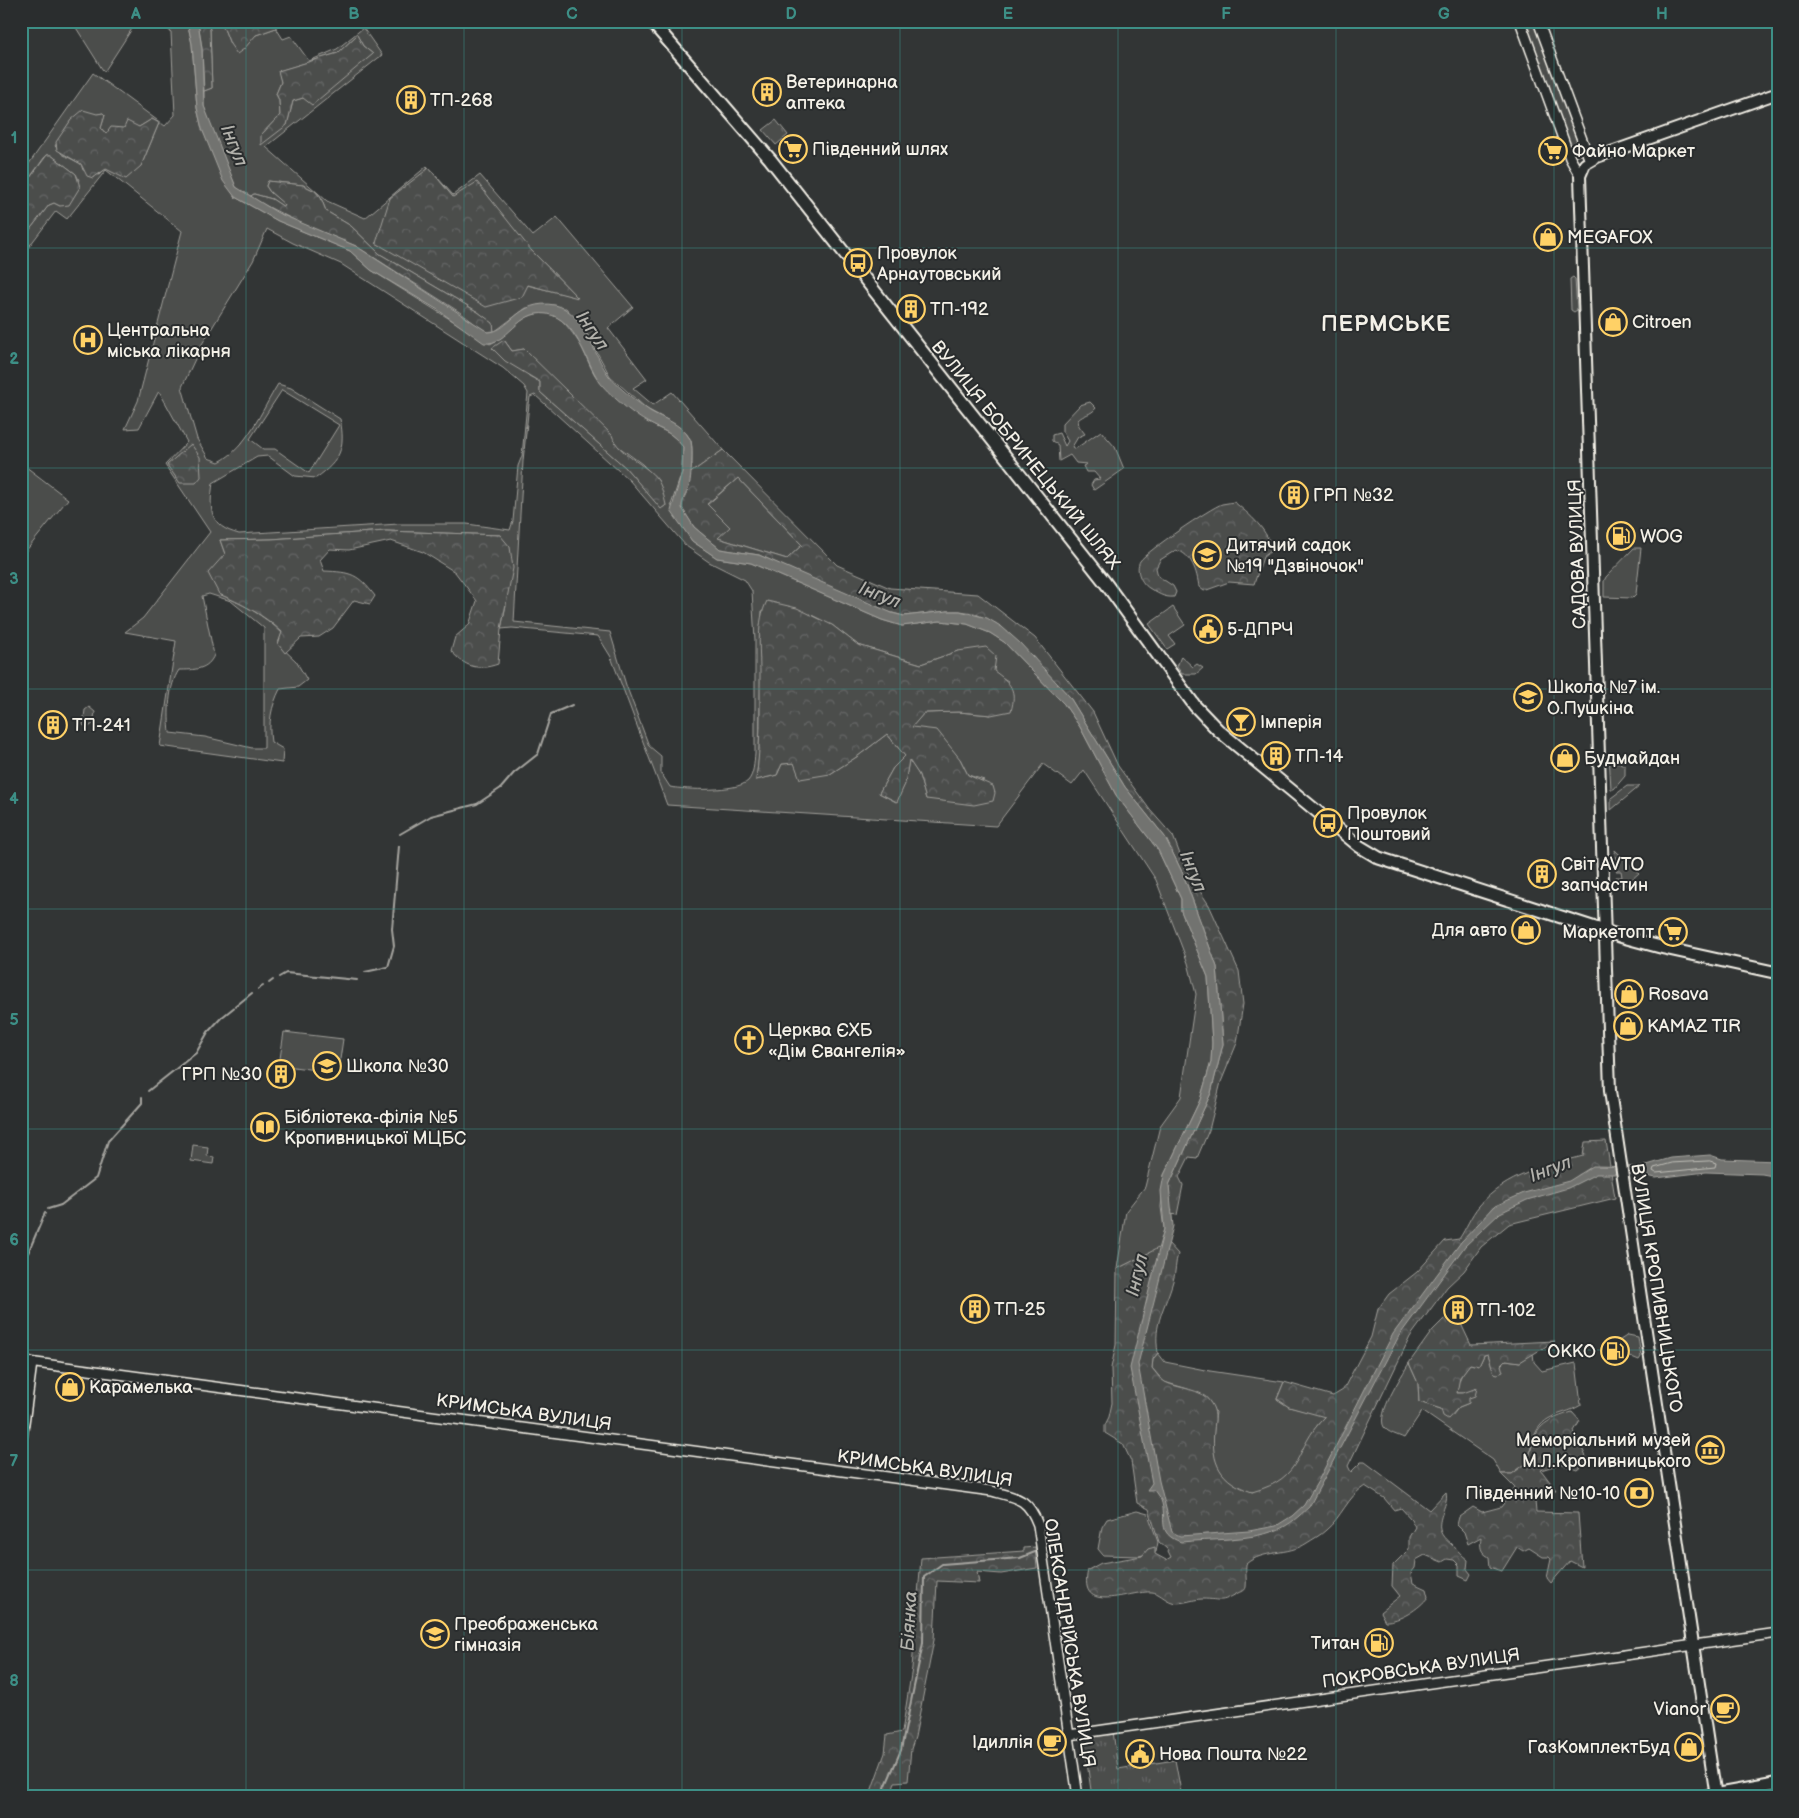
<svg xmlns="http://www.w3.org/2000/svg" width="1799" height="1818" font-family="'Balsamiq Sans',sans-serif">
<defs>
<pattern id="forest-crowns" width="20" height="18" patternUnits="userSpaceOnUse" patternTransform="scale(1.25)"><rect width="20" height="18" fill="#4b4d4c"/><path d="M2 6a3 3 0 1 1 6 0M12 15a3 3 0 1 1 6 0" fill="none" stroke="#666766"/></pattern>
<pattern id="park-tufts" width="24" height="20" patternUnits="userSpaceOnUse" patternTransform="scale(1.25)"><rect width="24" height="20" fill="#4b4d4c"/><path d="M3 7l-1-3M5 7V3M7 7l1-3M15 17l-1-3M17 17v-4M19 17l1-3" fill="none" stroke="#666766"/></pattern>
</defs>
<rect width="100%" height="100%" fill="#323535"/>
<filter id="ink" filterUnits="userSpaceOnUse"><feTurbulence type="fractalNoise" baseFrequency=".02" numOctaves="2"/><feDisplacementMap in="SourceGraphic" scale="10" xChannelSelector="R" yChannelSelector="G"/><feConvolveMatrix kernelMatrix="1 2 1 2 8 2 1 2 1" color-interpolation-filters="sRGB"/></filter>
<g filter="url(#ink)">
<g fill="#4b4d4c" stroke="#a09f9a" fill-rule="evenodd">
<path d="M70 21H137L104 72 75 26Z"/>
<path d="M157 21 168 24 169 21H187L192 44 197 108 202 129 235 197 278 221 350 251 371 270 490 344C510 335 520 313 544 313 560 314 567 326 576 338 586 351 590 373 602 384 616 398 633 411 650 423 664 433 670 430 683 447L682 472 671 505 692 541 717 558 751 563 882 620 902 626 940 621 967 624 990 633 1004 642 1064 704 1080 727 1116 795 1158 850 1181 899V911L1208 977 1212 1043 1211 1062 1200 1100 1164 1175 1161 1207 1164 1229 1158 1249 1117 1269 1126 1211 1145 1187 1160 1126 1181 1097 1196 994 1188 963 1156 880 1084 770 1072 785 1043 764 996 826 667 805 611 657 598 636 512 628 501 629 506 605 500 535 386 531 271 539 220 540 225 554 219 594C241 603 264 615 282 633L278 644 296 661 307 680 298 687 280 689C271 707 268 723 271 742L283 749 282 763 160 746 176 641 125 632 143 618 210 532 165 465 187 442 159 391 139 428 125 429 138 401 182 231 106 170 67 219 56 211 21 257V241L49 205 54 203 60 206 79 180 76 174 51 155H47L44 158 21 190V175L93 73 165 126 175 115 171 32ZM103 113 105 115 101 128 106 134 124 128 139 127 152 119 159 123 141 166 106 168 99 175 83 170 81 164 62 154 55 146 71 120ZM267 229 293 243 341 264 503 368 524 386 528 393 522 456 518 466 513 521 510 530 467 524H399L239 534C209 526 209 510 213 483L257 457 268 456 295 476 316 478C340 461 346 448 340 419L291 388 278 384C262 410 247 448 219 462L208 458 197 439 182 387 202 344 253 261ZM504 340 512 351 524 349 615 444 642 464 658 480 666 506 661 508 625 467 540 392V382L529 376ZM282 390 339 425 309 473 275 449H263L250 439ZM535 395 630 481 686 546 709 562 745 580 752 591 755 640V754C754 763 754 774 748 781 736 792 686 790 670 787L661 773V756L649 746 626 685 610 632 514 622 523 461 529 404 530 397ZM209 594 231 601 264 628V748H252L205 737 170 733C168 714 168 686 179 670 194 670 208 670 214 655L202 596ZM762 611 832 625 858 645 921 664 958 651 1008 681 991 715 959 712 924 713 911 727 960 759 968 775 984 780 926 799 919 775 909 759 905 784 896 802 879 793 893 768 905 756 887 734 858 756 830 774 794 763 782 764 777 775 756 780 759 755Z"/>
<path d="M208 21H221L230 44 244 46 256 35 276 28 283 39 291 36 309 61 337 49 363 28 382 55 266 147 327 201 365 218 427 166 453 195 480 175 533 236 557 217 633 307 608 328 647 379 633 388 653 405 672 392 723 450 689 474 692 465V448L691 440 686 433 673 423 647 409 610 376 587 334 566 308H526L494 332 492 323 478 312 380 254 351 226 326 211 321 198 315 191 303 185 268 181 266 186 270 192 286 205 284 207 272 199 254 194 249 197 236 187 211 128 204 106V91L212 88 210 30ZM357 35 363 46 373 54 303 98 293 101 287 125 261 135 280 115 279 100 276 94 281 82 279 71 338 53ZM428 168 453 197 531 250 577 297 527 285 419 266 376 243Z"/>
<path d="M1524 21H1534L1582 155 1574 157Z"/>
<path d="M1573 277 1575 279 1577 310 1574 312 1571 310 1570 279Z"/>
<path d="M1090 402 1096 408C1091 415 1084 414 1078 420L1079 426 1085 434 1078 437 1072 447 1075 449 1101 431 1115 447 1124 469 1094 490 1091 485 1094 480 1100 479 1094 472H1086L1083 466 1087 464 1076 463 1070 455 1059 461 1058 445 1052 441V435L1059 433 1065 446 1068 441 1062 431V424L1080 405Z"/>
<path d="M21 463 68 499 21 557Z"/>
<path d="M738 478 802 545 787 559 718 538 707 505Z"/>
<path d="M1634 548H1641L1636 594 1632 598 1604 597V581L1606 577Z"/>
<path d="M1173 607 1185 625 1169 636 1175 644 1167 649 1149 624Z"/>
<path d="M1181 656 1193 667 1197 664 1203 668 1196 674H1182L1177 667Z"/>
<path d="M89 707 95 712 93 724 87 728 83 725 85 710Z"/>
<path d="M1609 755 1615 756 1613 762 1625 766V776L1614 789H1611Z"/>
<path d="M1627 786H1640L1611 810V798Z"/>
<path d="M1615 850 1639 873 1622 888 1616 884V877H1622L1621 871H1616Z"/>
<path d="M284 1032 343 1039 338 1073 279 1065Z"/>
<path d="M193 1145 208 1147 207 1156 214 1157 213 1164 191 1161Z"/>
<path d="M1628 1335 1638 1337 1641 1357 1639 1360 1627 1355 1625 1344 1617 1345V1342Z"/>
<path d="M1158 1353 1165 1362 1210 1371 1284 1382 1277 1399 1289 1407 1326 1416C1308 1433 1309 1443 1298 1461 1290 1476 1269 1493 1252 1492 1245 1491 1236 1486 1231 1482 1207 1465 1213 1437 1216 1412L1188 1389 1164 1382 1152 1368 1153 1359Z"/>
<path d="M1533 1353 1534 1362 1542 1371 1576 1363 1581 1405C1570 1412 1558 1413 1548 1419 1533 1428 1531 1447 1528 1462L1512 1474H1501L1493 1460 1422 1411 1404 1438C1398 1435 1388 1433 1384 1427 1376 1414 1402 1376 1409 1363L1418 1383 1419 1402 1441 1409 1452 1416 1459 1407 1469 1403 1463 1393H1457C1457 1381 1462 1373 1470 1364L1479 1366 1484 1355 1488 1354 1494 1373 1506 1360 1520 1362Z"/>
<path d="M1137 1511 1148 1514 1158 1542 1156 1552 1139 1556 1103 1555 1098 1549 1102 1527 1107 1519Z"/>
</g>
<g fill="url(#forest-crowns)" stroke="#a09f9a" fill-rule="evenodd">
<path d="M198 21H208L210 30 212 88 204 91 202 49Z"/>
<path d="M221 21H277L276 28 256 35 244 49 237 54 230 44Z"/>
<path d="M357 35 363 46 373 54 312 105 303 98 293 101 287 125 261 145V135L280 115 279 100 276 94 281 82 278 71 338 53Z"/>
<path d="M83 110 97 114 103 113 105 115 101 128 106 134 111 127 124 128 127 121 139 127 152 119 159 123 141 166 126 179 106 169 93 178 87 176 81 164 57 150 56 142 71 120Z"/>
<path d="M47 155H51L76 174 80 187 69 205 60 206 54 203 49 205 21 241V190Z"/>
<path d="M429 168 453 197 477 182 531 250 578 298 528 285 522 297 486 307 376 243 390 198Z"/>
<path d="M268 181 303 185 315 191 321 198 326 211 351 226 380 254 478 312 493 323 494 332H488L479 327 461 313 356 246 306 226 249 197 254 194 272 199 284 207 285 205 270 192 266 186Z"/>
<path d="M504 340 512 351 524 349 612 435C618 455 645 463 657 479 662 486 664 497 666 505L661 509 625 467 540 392V382L505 361 492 348Z"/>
<path d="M191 444 200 457 201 477 196 483H180L167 465Z"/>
<path d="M723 450 837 565 890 588 978 594 1035 638 1093 712 1118 766 1150 810 1173 836 1186 870 1209 905 1239 971 1243 1004 1237 1043 1221 1082 1209 1130 1197 1158 1189 1157 1179 1177 1183 1185 1177 1215 1170 1214 1169 1185 1211 1093 1223 1044 1217 967 1183 874 1165 837 1125 787 1069 696 1002 627 974 613 960 611H947L904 616 878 609 759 555 720 549 694 527 682 508 684 495 689 487V474ZM738 478 802 545 787 559 718 538 730 527 707 504Z"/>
<path d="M1234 502C1248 513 1271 532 1271 551L1263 557 1254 584 1229 582 1204 591 1199 587C1197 572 1192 554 1176 550L1160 560 1156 568 1158 576 1173 586 1176 592 1174 597C1164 598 1157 593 1149 588 1141 583 1135 570 1140 561 1147 551 1210 508 1222 504 1226 503 1230 503 1234 502Z"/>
<path d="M386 531 500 535 510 547 513 568 501 629 498 664C478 671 465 667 451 651L455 637 469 625 477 601 455 572 423 552 391 541 349 550 330 549 320 560 324 571C352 572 358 574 375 596L370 604 354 600 333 628 319 637 301 638 285 653 278 644 282 632C264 615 241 603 219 594L208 573 225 554 220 540 271 539Z"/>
<path d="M767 601 797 608 832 625 858 645 921 664 958 651 986 647 996 656 994 671C1011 683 1017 690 1011 711L991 715 959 712 924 713 912 727 937 730 960 759 968 775 993 786 995 793 993 801 974 805 926 799 919 775 909 760 905 784 897 802 879 793 893 768 905 756 887 734 858 756 830 774 800 779 794 763 782 764 777 775 756 780C761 745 760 709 760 673 760 649 756 622 767 601Z"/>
<path d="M1606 1141 1615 1198 1509 1224 1481 1247 1464 1271 1447 1287 1410 1337 1348 1466 1351 1472 1361 1462H1365L1429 1510 1446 1492C1448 1500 1444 1506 1442 1514 1437 1529 1440 1535 1451 1544 1457 1549 1461 1555 1468 1560L1467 1569 1471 1574 1468 1580 1459 1576V1565L1454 1560 1447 1559 1442 1562 1425 1555 1416 1560 1415 1568 1411 1573 1413 1583 1426 1589 1428 1597C1420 1608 1399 1622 1385 1621L1380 1612 1400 1596 1392 1586 1393 1565 1409 1549V1537L1415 1527 1411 1519 1401 1508 1394 1510 1384 1498 1365 1486C1348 1496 1341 1518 1326 1530 1321 1535 1313 1539 1307 1543 1288 1556 1263 1549 1246 1564 1245 1571 1247 1581 1246 1587 1245 1592 1241 1591 1238 1593 1219 1604 1222 1599 1202 1599 1193 1599 1181 1605 1172 1602 1165 1600 1158 1592 1152 1592 1130 1590 1077 1617 1088 1570L1101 1563 1142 1556 1148 1549 1155 1547V1554L1166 1560 1171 1557 1167 1549 1159 1542 1149 1509 1137 1503 1131 1461 1123 1444 1105 1433V1425L1109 1417 1112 1403 1111 1368 1116 1345 1117 1269 1168 1243 1178 1254C1175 1263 1176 1272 1173 1281 1165 1309 1153 1322 1158 1353L1153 1359 1152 1368C1156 1373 1160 1379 1165 1382 1178 1389 1202 1388 1210 1402 1217 1412 1215 1419 1214 1431 1211 1464 1220 1481 1252 1492 1307 1477 1292 1449 1325 1417L1289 1407 1277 1399 1284 1382 1333 1396 1343 1390 1371 1337 1378 1309 1389 1294 1417 1272 1445 1241 1459 1239C1466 1229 1471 1215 1479 1206 1505 1175 1546 1166 1583 1156L1585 1142Z"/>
<path d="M1454 1309 1471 1345 1555 1341 1520 1362 1506 1360 1501 1365 1503 1372 1498 1374 1494 1373 1488 1354 1484 1355 1479 1366 1470 1364 1460 1377 1457 1393H1463L1477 1388 1475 1396 1469 1398V1403L1459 1407 1448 1419 1443 1416 1441 1409 1419 1402 1418 1383 1409 1363 1432 1331Z"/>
<path d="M1572 1412 1580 1421 1574 1431 1588 1461 1577 1470 1560 1464 1541 1470 1556 1490 1534 1491 1536 1512 1578 1513 1582 1567 1570 1561 1551 1583 1547 1578 1551 1559 1549 1557H1543L1529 1548 1523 1551 1517 1547 1502 1571 1490 1567 1489 1557C1480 1552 1480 1547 1481 1537L1468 1544 1464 1532 1457 1525 1459 1517 1473 1507 1482 1512 1501 1507 1515 1488 1501 1474H1512L1528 1462C1536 1428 1537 1423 1572 1412Z"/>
<path d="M1035 1547 1037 1568 1001 1574 977 1572 979 1583 937 1581 934 1640 915 1737 911 1749 908 1781 895 1782 891 1797H869L885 1753 887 1735 902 1732 912 1668 921 1558 1024 1551V1548Z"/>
</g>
<g fill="url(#park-tufts)" stroke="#a09f9a">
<path d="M776 120 788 135 776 145 763 130Z"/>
<path d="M1113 1731 1118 1769 1175 1760 1182 1797H1092L1083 1735Z"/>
</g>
<path fill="#727370" stroke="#a6a5a0" d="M187 21H198L202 49 204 106 236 187 278 213 356 246 488 332C510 332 517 298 555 305 584 311 593 355 609 376 619 388 637 402 650 411 663 419 681 423 690 439 694 446 691 479 689 487 686 495 682 499 682 508L694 527 720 549 759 555 892 613 904 616 947 611H960L987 618 1002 627 1020 643 1069 696 1125 787 1165 837 1183 874 1217 967 1223 1044 1211 1093 1169 1185 1173 1226 1138 1364 1159 1481 1172 1532 1180 1536 1249 1531 1276 1526 1292 1516 1304 1505 1318 1481 1393 1334 1461 1242 1495 1206 1524 1193 1569 1181 1593 1166 1640 1167 1671 1158 1710 1155 1722 1159 1778 1161V1177L1762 1174 1706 1172 1656 1178 1637 1174H1596L1568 1188 1527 1200 1500 1213 1465 1246 1399 1336 1309 1507C1299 1516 1290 1525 1277 1530 1248 1541 1211 1539 1181 1542 1155 1533 1168 1519 1161 1500 1159 1497 1156 1493 1154 1490H1147L1152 1483 1130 1368 1164 1229 1161 1191 1164 1175 1200 1100 1211 1062 1212 1043 1208 977 1181 911V899L1158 850 1116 795 1080 727 1064 704 1004 642 990 633 967 624 940 621 902 626 882 620 751 563 717 558 692 541 671 511 682 472 683 447C670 430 662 431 645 421 634 415 606 392 599 381 585 360 576 319 547 314 517 309 508 346 484 343L438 310 371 270 350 251 278 221 235 197 223 181 202 129 197 108 192 44Z"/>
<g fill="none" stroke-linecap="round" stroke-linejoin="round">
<path stroke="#c0bfb8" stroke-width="1" d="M1710 1161 1716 1163 1715 1167 1656 1173 1653 1171 1654 1168 1672 1163Z"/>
<g stroke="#a6a5a0" stroke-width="2">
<path d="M400 834 431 816 477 804 501 788 514 773 538 754 551 714 572 705"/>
<path d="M365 972 388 967 394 946 392 929 399 846"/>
<path d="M279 977 286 973 357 980"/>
<path d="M269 983 273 980"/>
<path d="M258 989 263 986"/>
<path d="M148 1091 196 1053 208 1032 221 1018 252 993"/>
<path d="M48 1209 61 1205 96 1178 108 1141 142 1103V1097"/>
<path d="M21 1253H22"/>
<path d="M28 1253 45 1213"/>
<path d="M1044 1548 1053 1545"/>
<path d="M881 1797 901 1750 923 1643 924 1577 942 1564 1020 1558 1040 1550"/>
</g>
<defs>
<g id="tertiary">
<path d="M1520 21 1570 158 1580 176"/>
<path d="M1538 21 1590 161"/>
<path d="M658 29 679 21"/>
<path d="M21 1361 992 1491C1017 1498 1028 1498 1038 1525L1078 1797"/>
<path d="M21 1446 32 1363"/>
<path d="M1069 1735 1778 1633"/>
</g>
<g id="secondary">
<path d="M1699 1797 1778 1783"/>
<path d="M1716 1797 1610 1091 1580 176 1585 164 1597 157 1778 93"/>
</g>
<path id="primary" d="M651 21 770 159 1104 581 1195 706 1218 730 1359 846 1379 858 1623 937 1664 948 1778 973"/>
</defs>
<use href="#tertiary" stroke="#f4f1e8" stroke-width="12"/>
<use href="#secondary" stroke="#f4f1e8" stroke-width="14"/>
<use href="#primary" stroke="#f4f1e8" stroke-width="15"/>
<use href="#tertiary" stroke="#2a2d2e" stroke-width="9"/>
<use href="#secondary" stroke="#2a2d2e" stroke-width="10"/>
<use href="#primary" stroke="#2a2d2e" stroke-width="11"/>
</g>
</g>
<path fill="none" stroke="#3d8f86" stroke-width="1" stroke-opacity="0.55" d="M246 21V1797M464 21V1797M682 21V1797M900 21V1797M1118 21V1797M1336 21V1797M1554 21V1797M21 248H1778M21 468H1778M21 689H1778M21 909H1778M21 1129H1778M21 1350H1778M21 1570H1778"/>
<defs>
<symbol id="building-ring" viewBox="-11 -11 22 22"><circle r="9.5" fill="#2a2d2e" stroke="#ffd166" stroke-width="1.5"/><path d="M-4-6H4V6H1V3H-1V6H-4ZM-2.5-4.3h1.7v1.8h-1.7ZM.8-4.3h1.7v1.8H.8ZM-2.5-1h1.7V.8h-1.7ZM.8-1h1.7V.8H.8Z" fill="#ffd166"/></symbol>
<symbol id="supermarket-ring" viewBox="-11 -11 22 22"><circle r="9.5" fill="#2a2d2e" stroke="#ffd166" stroke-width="1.5"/><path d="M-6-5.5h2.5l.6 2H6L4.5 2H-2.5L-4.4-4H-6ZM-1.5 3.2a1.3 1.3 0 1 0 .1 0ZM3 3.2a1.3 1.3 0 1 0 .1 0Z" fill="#ffd166"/></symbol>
<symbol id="shop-ring" viewBox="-11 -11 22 22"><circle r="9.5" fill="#2a2d2e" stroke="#ffd166" stroke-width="1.5"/><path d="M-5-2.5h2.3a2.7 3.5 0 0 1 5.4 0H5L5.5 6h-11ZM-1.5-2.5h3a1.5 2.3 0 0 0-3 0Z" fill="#ffd166"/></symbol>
<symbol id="bus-ring" viewBox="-11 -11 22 22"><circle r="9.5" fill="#2a2d2e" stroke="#ffd166" stroke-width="1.5"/><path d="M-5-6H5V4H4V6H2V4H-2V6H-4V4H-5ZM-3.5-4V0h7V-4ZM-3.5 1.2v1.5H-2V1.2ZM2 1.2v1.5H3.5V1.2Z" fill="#ffd166"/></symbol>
<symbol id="hospital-ring" viewBox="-11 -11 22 22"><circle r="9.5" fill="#2a2d2e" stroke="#ffd166" stroke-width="1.5"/><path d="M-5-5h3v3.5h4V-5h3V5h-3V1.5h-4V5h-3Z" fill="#ffd166"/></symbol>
<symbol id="fuel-ring" viewBox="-11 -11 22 22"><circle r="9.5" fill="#2a2d2e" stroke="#ffd166" stroke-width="1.5"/><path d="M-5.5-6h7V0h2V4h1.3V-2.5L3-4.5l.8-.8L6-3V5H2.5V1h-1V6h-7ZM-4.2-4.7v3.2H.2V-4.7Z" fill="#ffd166"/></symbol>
<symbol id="school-ring" viewBox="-11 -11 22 22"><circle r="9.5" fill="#2a2d2e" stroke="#ffd166" stroke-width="1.5"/><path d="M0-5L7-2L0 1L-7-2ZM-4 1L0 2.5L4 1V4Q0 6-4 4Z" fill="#ffd166"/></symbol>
<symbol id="civic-ring" viewBox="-11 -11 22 22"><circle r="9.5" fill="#2a2d2e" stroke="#ffd166" stroke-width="1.5"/><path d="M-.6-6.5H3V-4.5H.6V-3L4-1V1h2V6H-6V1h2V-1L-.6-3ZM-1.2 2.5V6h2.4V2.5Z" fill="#ffd166"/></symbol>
<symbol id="bar-ring" viewBox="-11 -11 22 22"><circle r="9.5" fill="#2a2d2e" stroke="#ffd166" stroke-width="1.5"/><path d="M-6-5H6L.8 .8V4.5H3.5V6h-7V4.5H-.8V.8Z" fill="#ffd166"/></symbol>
<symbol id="church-ring" viewBox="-11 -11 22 22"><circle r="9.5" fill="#2a2d2e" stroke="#ffd166" stroke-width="1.5"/><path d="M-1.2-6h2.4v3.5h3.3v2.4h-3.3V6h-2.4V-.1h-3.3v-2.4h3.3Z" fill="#ffd166"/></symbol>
<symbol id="library-ring" viewBox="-11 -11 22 22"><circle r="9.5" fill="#2a2d2e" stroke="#ffd166" stroke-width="1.5"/><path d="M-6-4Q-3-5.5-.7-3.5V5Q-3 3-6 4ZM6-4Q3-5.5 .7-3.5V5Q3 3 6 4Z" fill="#ffd166"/></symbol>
<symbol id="museum-ring" viewBox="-11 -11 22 22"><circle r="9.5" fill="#2a2d2e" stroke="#ffd166" stroke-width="1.5"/><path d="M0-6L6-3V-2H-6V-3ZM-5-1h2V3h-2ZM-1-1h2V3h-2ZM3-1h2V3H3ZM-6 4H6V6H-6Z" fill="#ffd166"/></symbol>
<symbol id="bank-ring" viewBox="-11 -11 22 22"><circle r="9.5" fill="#2a2d2e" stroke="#ffd166" stroke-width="1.5"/><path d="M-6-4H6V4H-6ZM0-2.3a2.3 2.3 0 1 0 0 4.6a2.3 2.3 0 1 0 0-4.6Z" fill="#ffd166"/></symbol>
<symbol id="cafe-ring" viewBox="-11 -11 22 22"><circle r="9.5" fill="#2a2d2e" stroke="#ffd166" stroke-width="1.5"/><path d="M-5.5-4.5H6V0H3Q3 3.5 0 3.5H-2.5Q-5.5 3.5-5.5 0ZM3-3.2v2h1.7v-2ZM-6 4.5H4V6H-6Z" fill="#ffd166"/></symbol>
</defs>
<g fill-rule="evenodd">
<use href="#building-ring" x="751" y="76" width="32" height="32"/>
<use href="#building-ring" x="395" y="84" width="32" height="32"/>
<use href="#supermarket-ring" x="777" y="133" width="32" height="32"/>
<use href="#supermarket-ring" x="1537" y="135" width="32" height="32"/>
<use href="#shop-ring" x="1532" y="221" width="32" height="32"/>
<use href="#bus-ring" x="842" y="247" width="32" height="32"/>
<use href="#building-ring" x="895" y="293" width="32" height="32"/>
<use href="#shop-ring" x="1597" y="306" width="32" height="32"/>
<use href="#hospital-ring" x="72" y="324" width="32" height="32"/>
<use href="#building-ring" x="1278" y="479" width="32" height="32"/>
<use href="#fuel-ring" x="1605" y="520" width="32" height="32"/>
<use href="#school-ring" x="1191" y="539" width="32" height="32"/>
<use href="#civic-ring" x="1192" y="613" width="32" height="32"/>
<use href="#school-ring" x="1512" y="681" width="32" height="32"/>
<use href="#bar-ring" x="1225" y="706" width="32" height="32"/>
<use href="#building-ring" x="37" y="709" width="32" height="32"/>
<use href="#building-ring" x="1260" y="740" width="32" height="32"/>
<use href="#shop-ring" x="1549" y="742" width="32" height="32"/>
<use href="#bus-ring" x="1312" y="807" width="32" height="32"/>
<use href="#building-ring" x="1526" y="858" width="32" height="32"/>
<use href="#shop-ring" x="1510" y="914" width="32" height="32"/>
<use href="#supermarket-ring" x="1657" y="916" width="32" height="32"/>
<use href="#shop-ring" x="1613" y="978" width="32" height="32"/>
<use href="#shop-ring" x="1612" y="1010" width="32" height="32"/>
<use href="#church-ring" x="733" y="1024" width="32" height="32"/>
<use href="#school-ring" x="311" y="1050" width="32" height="32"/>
<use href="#building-ring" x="265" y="1058" width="32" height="32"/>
<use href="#library-ring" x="249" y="1111" width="32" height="32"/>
<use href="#building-ring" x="959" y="1293" width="32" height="32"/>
<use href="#building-ring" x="1442" y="1294" width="32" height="32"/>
<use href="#fuel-ring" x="1599" y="1335" width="32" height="32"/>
<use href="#shop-ring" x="54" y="1371" width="32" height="32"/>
<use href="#museum-ring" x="1694" y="1434" width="32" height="32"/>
<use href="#bank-ring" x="1623" y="1477" width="32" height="32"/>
<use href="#school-ring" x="419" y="1618" width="32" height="32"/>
<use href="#fuel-ring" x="1363" y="1627" width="32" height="32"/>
<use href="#cafe-ring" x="1709" y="1693" width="32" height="32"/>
<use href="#cafe-ring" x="1036" y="1726" width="32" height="32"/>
<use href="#shop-ring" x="1673" y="1731" width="32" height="32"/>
<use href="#civic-ring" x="1124" y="1738" width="32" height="32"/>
</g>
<g text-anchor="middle" stroke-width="4" stroke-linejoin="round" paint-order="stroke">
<g font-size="18" fill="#f4f1e8" stroke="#2a2d2e" text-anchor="start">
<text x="786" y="88">Ветеринарна<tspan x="786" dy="21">аптека</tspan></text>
<text x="430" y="106">ТП-268</text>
<text x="812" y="155">Південний шлях</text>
<text x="1572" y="157">Файно Маркет</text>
<text x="1567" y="243">MEGAFOX</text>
<text x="877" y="259">Провулок<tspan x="877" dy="21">Арнаутовський</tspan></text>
<text x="930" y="315">ТП-192</text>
<text x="1632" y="328">Citroen</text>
<text x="107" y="336">Центральна<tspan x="107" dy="21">міська лікарня</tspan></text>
<text x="1313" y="501">ГРП №32</text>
<text x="1640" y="542">WOG</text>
<text x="1226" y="551">Дитячий садок<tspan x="1226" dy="21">№19 "Дзвіночок"</tspan></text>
<text x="1227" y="635">5-ДПРЧ</text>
<text x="1547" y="693">Школа №7 ім.<tspan x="1547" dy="21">О.Пушкіна</tspan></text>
<text x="1260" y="728">Імперія</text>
<text x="72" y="731">ТП-241</text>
<text x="1295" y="762">ТП-14</text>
<text x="1584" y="764">Будмайдан</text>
<text x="1347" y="819">Провулок<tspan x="1347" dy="21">Поштовий</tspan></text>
<text x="1561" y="870">Світ AVTO<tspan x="1561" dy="21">запчастин</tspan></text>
<text x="1507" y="936" text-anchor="end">Для авто</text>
<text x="1654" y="938" text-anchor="end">Маркетопт</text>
<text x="1648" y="1000">Rosava</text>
<text x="1647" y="1032">KAMAZ TIR</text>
<text x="768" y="1036">Церква ЄХБ<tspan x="768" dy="21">«Дім Євангелія»</tspan></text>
<text x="346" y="1072">Школа №30</text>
<text x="262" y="1080" text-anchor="end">ГРП №30</text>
<text x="284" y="1123">Бібліотека-філія №5<tspan x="284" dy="21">Кропивницької МЦБС</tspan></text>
<text x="994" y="1315">ТП-25</text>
<text x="1477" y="1316">ТП-102</text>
<text x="1596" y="1357" text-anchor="end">ОККО</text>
<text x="89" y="1393">Карамелька</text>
<text x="1691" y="1446" text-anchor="end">Меморіальний музей<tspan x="1691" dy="21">М.Л.Кропивницького</tspan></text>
<text x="1620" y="1499" text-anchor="end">Південний №10-10</text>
<text x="454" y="1630">Преображенська<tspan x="454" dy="21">гімназія</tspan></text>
<text x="1360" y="1649" text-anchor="end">Титан</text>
<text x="1706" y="1715" text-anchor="end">Vianor</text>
<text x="1033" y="1748" text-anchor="end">Ідиллія</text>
<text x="1670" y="1753" text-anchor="end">ГазКомплектБуд</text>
<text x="1159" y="1760">Нова Пошта №22</text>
</g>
<g font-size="18" fill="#f4f1e8" stroke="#2a2d2e">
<text transform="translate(1026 455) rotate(51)" y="6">ВУЛИЦЯ БОБРИНЕЦЬКИЙ ШЛЯХ</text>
<text transform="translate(1577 554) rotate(-92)" y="6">САДОВА ВУЛИЦЯ</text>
<text transform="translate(1657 1288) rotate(81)" y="6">ВУЛИЦЯ КРОПИВНИЦЬКОГО</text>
<text transform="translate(524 1412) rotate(8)" y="6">КРИМСЬКА ВУЛИЦЯ</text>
<text transform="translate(925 1468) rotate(8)" y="6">КРИМСЬКА ВУЛИЦЯ</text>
<text transform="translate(1070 1643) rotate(81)" y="6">ОЛЕКСАНДРІЙСЬКА ВУЛИЦЯ</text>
<text transform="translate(1421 1668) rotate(-8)" y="6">ПОКРОВСЬКА ВУЛИЦЯ</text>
</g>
<g font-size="19" font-style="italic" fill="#b3b2ac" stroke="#2a2d2e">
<text transform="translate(235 145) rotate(68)" y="7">Інгул</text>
<text transform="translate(593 330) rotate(56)" y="7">Інгул</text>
<text transform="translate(880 594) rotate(21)" y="7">Інгул</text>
<text transform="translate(1194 871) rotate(68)" y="7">Інгул</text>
<text transform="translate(1550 1168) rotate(-21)" y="7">Інгул</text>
<text transform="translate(1136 1275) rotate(-77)" y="7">Інгул</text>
<text transform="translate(908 1621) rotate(-87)" y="7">Біянка</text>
</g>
<g font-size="22" font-weight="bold" letter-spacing="1" fill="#f4f1e8" stroke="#2a2d2e">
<text x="1386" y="331">ПЕРМСЬКЕ</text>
</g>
</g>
<rect width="1799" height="1818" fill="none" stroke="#2a2d2e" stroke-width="55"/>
<rect x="28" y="28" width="1744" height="1762" fill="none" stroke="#3d8f86" stroke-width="2"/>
<g font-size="16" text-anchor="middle" font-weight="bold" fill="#3d8f86">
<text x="136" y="19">A</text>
<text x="354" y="19">B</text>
<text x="572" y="19">C</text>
<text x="791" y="19">D</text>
<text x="1008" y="19">E</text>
<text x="1226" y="19">F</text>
<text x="1444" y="19">G</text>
<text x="1662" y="19">H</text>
<text x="14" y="143">1</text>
<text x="14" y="364">2</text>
<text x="14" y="584">3</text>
<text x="14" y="804">4</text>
<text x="14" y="1025">5</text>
<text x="14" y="1245">6</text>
<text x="14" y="1466">7</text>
<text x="14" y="1686">8</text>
</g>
</svg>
